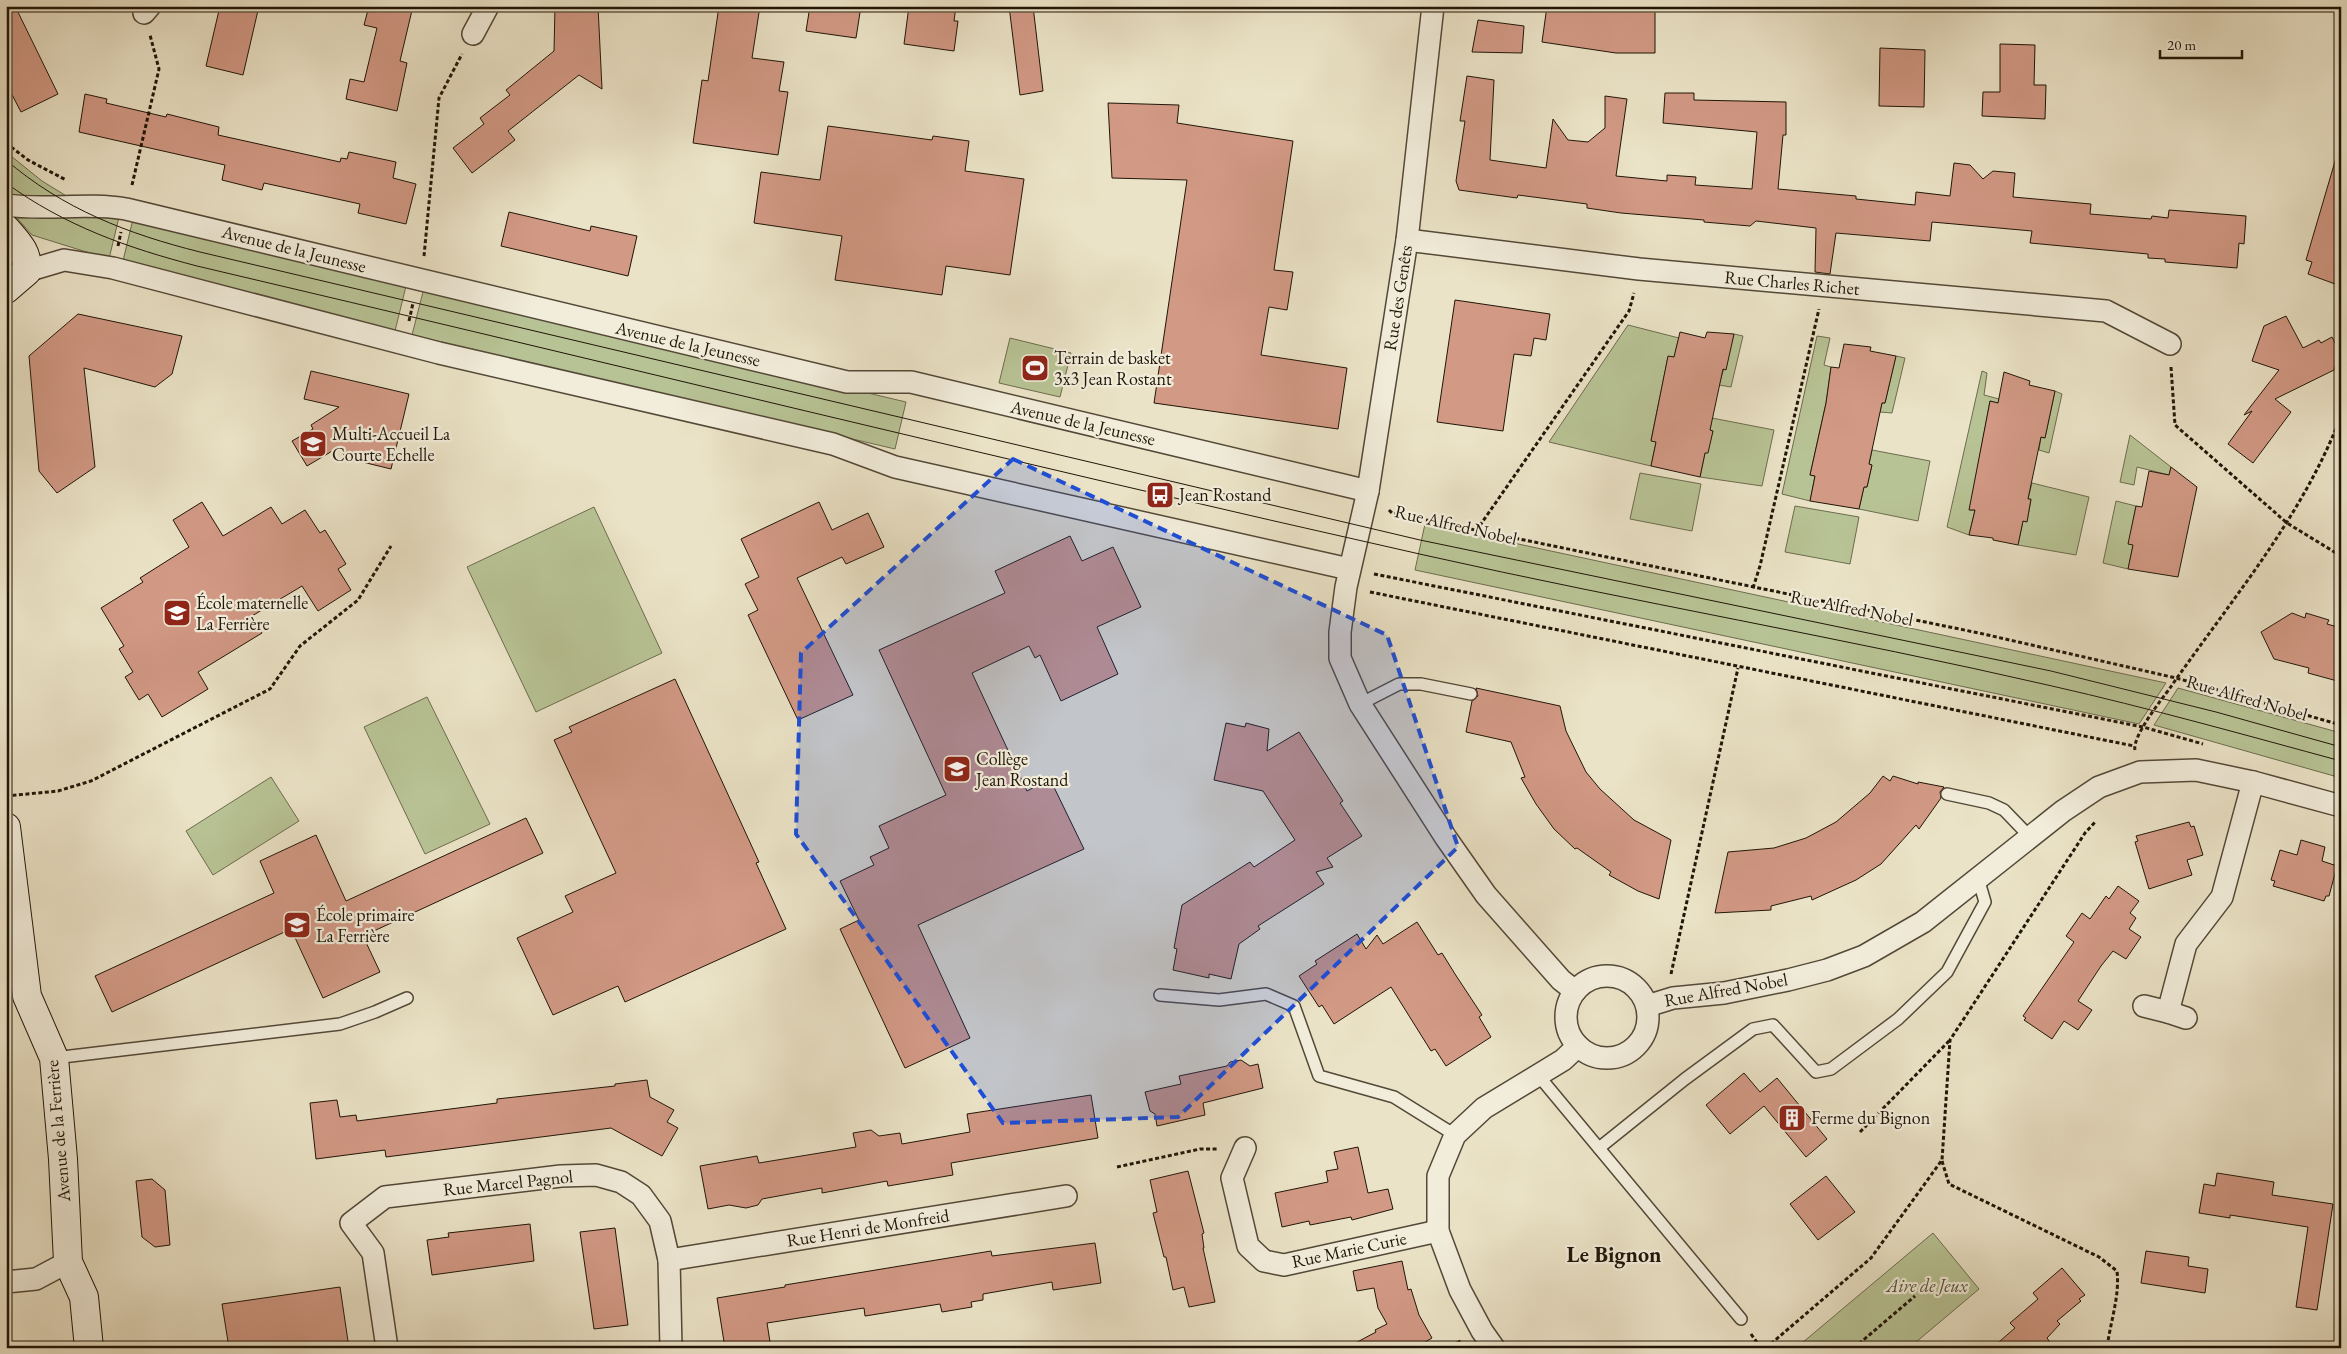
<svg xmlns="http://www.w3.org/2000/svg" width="2347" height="1354" font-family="'EB Garamond',serif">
<rect width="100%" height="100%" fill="#ebe3c7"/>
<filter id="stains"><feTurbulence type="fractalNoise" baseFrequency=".004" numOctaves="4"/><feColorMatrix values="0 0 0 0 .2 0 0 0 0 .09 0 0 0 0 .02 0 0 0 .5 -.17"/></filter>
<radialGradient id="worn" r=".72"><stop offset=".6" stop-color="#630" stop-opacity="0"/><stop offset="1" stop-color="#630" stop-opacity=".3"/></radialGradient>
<g fill="#b8c395" stroke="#6c6c4e">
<path d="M6 152 42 181 68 197 50 199 6 195Z"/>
<path d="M103 215 119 217 109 259 32 235 17 218Z"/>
<path d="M133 219 406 286 395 331 122 265Z"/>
<path d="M424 288 906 402 895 449 412 335Z"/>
<path d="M1628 325 1679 338 1674 357H1668L1651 440 1656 442 1651 466 1549 442Z"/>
<path d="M1734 334 1743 336 1731 387 1719 385Z"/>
<path d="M1817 336 1830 338 1824 365 1831 367 1826 403 1810 475 1815 476 1810 501 1782 494Z"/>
<path d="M1010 338 1071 353 1060 397 999 383Z"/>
<path d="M1896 356 1905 358 1892 413 1880 412 1882 403H1885Z"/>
<path d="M1982 371 1987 373 1984 395 1999 399 1998 403 1990 401 1970 510H1975L1969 535 1947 527Z"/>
<path d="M2055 391 2062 394 2049 453 2039 450 2041 437 2045 438Z"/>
<path d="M1712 418 1774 430 1762 486 1700 477 1705 453 1713 431 1710 430Z"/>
<path d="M2130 435 2171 467 2169 475 2137 467 2134 485 2120 482Z"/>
<path d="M1872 450 1930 461 1918 521 1859 509 1864 487H1867L1872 465 1869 464Z"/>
<path d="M1640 473 1701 484 1692 531 1630 519Z"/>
<path d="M2032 483 2089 497 2076 555 2018 545 2023 521H2027L2031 500 2028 499Z"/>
<path d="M2116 501 2136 506 2129 543 2133 545 2128 569 2103 563Z"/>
<path d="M1795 506 1859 517 1850 564 1785 552Z"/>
<path d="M594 507 662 653 536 712 467 567Z"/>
<path d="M1425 524 2166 683 2139 724 1415 570Z"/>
<path d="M2178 688 2341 733V778L2154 725Z"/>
<path d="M427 697 490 824 425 854 364 727Z"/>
<path d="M271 777 299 821 213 875 186 831Z"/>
<path d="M1933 1233 1979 1289 1909 1348H1796Z"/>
</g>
<g fill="#d29985" stroke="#201507">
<path d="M6 6H15L58 94 21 112 6 83Z"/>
<path d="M220 6H259L243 75 206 66Z"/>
<path d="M369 6H413L400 61 407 63 397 111 346 99 350 79 364 82 377 28 364 25Z"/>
<path d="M555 6H598L602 89 579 75 508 131 515 140 472 173 453 148 484 124 480 118 510 95 506 90 554 51Z"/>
<path d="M719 6H760L752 58 784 62 779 91 788 92 778 155 693 143 702 80 708 81Z"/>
<path d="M810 6H861L856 38 806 31Z"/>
<path d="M909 6H956L954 21H958L954 51 904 44Z"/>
<path d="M1009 6H1033L1043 91 1020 95Z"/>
<path d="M1547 6H1655V53H1616L1542 42Z"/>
<path d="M1478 20 1524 26 1522 53 1472 52Z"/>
<path d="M2000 44 2035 45 2034 85H2046L2045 119 1982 116 1983 92H2000Z"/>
<path d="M1880 48 1925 50 1924 107 1879 106Z"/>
<path d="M1467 76 1494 80 1490 160 1546 168 1553 119 1568 140 1588 142 1605 128V96L1627 99 1616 176 1667 181V175L1696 177 1695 185 1752 189 1757 132 1663 123 1665 93H1694V100L1786 102V135H1783L1778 189 1856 196V199L1915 205 1916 192 1950 196 1954 163 1970 165 1983 179 1993 171 2015 173 2013 197 2091 204 2090 214 2151 219 2152 216 2168 218 2169 210 2246 216 2244 244 2239 243 2237 268 2165 262V259L2148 258V254L2030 243 2032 231 1932 222 1930 241 1836 233 1830 274 1815 272 1816 228 1756 221 1750 226 1704 222V220L1621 213 1587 208V204L1518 195 1517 198 1459 190 1456 181 1465 121H1460Z"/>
<path d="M85 94 107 99 106 103 166 117 167 114 219 127 218 135 340 162 341 158 347 159 349 152 396 162 393 178 416 184 406 224 358 213 360 204 264 183 262 190 222 180 225 165 79 132Z"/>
<path d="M1108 103 1179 105 1177 123 1293 141 1274 270 1293 272 1287 310 1269 307 1261 355 1347 368 1338 429 1154 403 1187 180 1112 178Z"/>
<path d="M828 126 932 140 933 136 969 141 965 171 1024 179 1010 275 946 266 942 295 835 280 842 236 754 223 761 172 820 180Z"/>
<path d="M2336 158 2341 159V269L2335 284 2308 274 2312 262 2306 260Z"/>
<path d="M509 212 590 231 591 226 637 236 628 276 501 246Z"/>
<path d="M1455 300 1550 314 1546 340 1534 338 1531 356 1514 354 1503 431 1437 422Z"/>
<path d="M78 314 182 336 172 374 155 387 84 368 95 467 57 493 39 471 29 356Z"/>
<path d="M2286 316 2303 348 2319 340 2321 343 2332 337 2340 353 2334 370 2275 399 2291 412 2253 463 2228 444 2252 411 2244 415 2279 370 2252 361 2264 326Z"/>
<path d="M1680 332 1705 338 1707 332 1734 334 1726 370 1723 369 1710 430 1713 431 1708 453H1705L1700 477 1651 466 1656 442 1651 441 1668 356 1674 357Z"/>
<path d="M1844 344 1871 347 1870 351 1896 356 1885 403H1882L1869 464 1872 465 1867 487H1864L1859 509 1810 501 1815 476 1810 475 1826 403 1831 367 1839 368Z"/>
<path d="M311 371 409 394 391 469 346 458 339 447 307 466 292 441 313 429 311 425 339 407 304 399Z"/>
<path d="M2004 372 2030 381 2029 385 2055 391 2045 438 2041 437 2028 499H2031L2027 522 2023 521 2018 545 1993 540V538L1969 535 1975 510H1969L1990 401 1998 403Z"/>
<path d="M2171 467 2197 487 2178 577 2128 569 2133 545 2128 544 2136 506 2142 507 2149 471 2169 475Z"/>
<path d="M202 502 223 536 271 507 282 524 305 510 320 533 325 530 346 564 338 569 351 590 318 611 302 586 252 616 262 633 198 672 208 689 162 717 148 694 139 700 125 677 133 672 119 649 124 646 101 608 143 582 140 578 189 547 173 520Z"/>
<path d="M819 502 832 530 868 513 884 547 846 564 842 557 797 578 853 695 798 720 748 615 758 610 745 584 759 577 741 539Z"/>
<path d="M1070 536 1082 561 1113 547 1141 607 1097 627 1118 674 1061 701 1040 655 1035 658 1029 646 972 673 1027 791 1050 779 1084 849 918 925 970 1038 905 1068 840 929 859 920 840 881 874 865 870 857 889 848 879 826 946 795 879 650 1005 593 995 571Z"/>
<path d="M2292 613 2305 618 2306 613 2329 620 2327 624 2341 628V682L2308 673 2309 668 2274 659 2261 632Z"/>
<path d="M675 679 759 862 756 863 786 929 625 1002 618 986 553 1015 517 938 573 912 565 896 616 873 554 740 572 732 569 727Z"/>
<path d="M1476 688 1560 706 1566 731 1586 772 1600 789 1634 820 1671 840 1659 899 1638 891 1609 875 1611 872 1577 848 1575 849 1554 829 1536 804 1521 778 1525 777 1511 742 1466 732 1472 701 1478 696Z"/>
<path d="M1226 723 1245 727 1246 723 1269 729 1267 751 1299 732 1343 801 1340 803 1362 836 1327 858 1333 867 1316 872 1324 884 1258 926 1260 929 1239 944 1231 979 1209 974V978L1173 970 1177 949 1174 948 1182 905 1250 862 1254 867 1295 840 1263 791 1214 780Z"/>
<path d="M1883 776 1890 781 1893 776 1918 784V782L1944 787 1940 792 1941 798 1919 829 1916 825 1881 864 1856 880 1812 900 1811 896 1771 906V910L1715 913 1728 852 1774 848 1806 838 1836 822 1870 793Z"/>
<path d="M526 818 543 853 363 936 380 972 323 998 291 929 112 1012 95 976 274 893 260 861 316 835 346 901Z"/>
<path d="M2189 822 2191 827 2194 826 2203 855 2187 860 2192 875 2149 889 2135 842 2138 841 2136 836Z"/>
<path d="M2301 840 2325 847 2322 861 2337 866 2329 896H2326L2324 901 2273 886 2275 881 2271 880 2280 850 2297 855Z"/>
<path d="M2118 886 2139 901 2130 913 2136 918 2129 929 2141 937 2126 959 2113 951 2101 966 2078 1001 2092 1010 2078 1030 2064 1021 2052 1039 2024 1020 2026 1018 2023 1016 2074 942 2066 936 2082 913 2090 919 2106 896 2109 899Z"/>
<path d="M1417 922 1438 955 1442 953 1455 974 1482 1015 1479 1017 1491 1037 1446 1066 1435 1049 1431 1051 1391 987 1334 1024 1322 1005 1319 1007 1299 976 1317 964 1315 961 1357 934 1366 949 1377 935 1383 944Z"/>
<path d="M1241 1060 1250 1066 1258 1064 1263 1088 1203 1103 1205 1115 1157 1126 1155 1114 1150 1111 1145 1092 1181 1084 1179 1076 1227 1066 1230 1062Z"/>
<path d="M1744 1073 1760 1092 1777 1078 1827 1139 1806 1157 1764 1106 1730 1134 1706 1105Z"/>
<path d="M647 1080 650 1097 674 1110 667 1122 678 1128 662 1156 611 1128 386 1157 385 1150 316 1159 310 1103 337 1100 340 1117 356 1115 357 1121 497 1103V1099L615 1086V1084Z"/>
<path d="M1091 1095 1098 1138 951 1163 953 1175 888 1186 887 1181 822 1193V1188L762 1199 758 1205 746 1208 729 1205 708 1209 700 1166 757 1156 759 1163 856 1147 853 1133 871 1130 879 1136 900 1133 902 1144 970 1132 967 1114Z"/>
<path d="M1358 1147 1368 1193 1388 1189 1393 1209 1352 1220 1351 1217 1310 1225 1309 1221 1282 1227 1275 1193 1328 1182 1326 1171 1338 1169 1334 1152Z"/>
<path d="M1188 1171 1204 1233 1202 1234 1204 1248H1203L1215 1302 1189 1307 1184 1287 1173 1290 1166 1257H1164L1153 1213 1157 1212 1150 1180Z"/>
<path d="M2217 1173 2274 1182 2272 1195 2333 1204 2317 1310 2296 1307 2308 1227 2230 1215V1218L2199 1213 2204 1184 2215 1186Z"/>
<path d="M1826 1176 1855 1212 1818 1240 1790 1204Z"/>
<path d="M152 1179 165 1190 170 1245 155 1247 142 1237 136 1181Z"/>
<path d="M530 1224 534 1261 432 1275 427 1240 449 1237 448 1233Z"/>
<path d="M615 1228 628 1325 594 1329 580 1232Z"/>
<path d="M1095 1243 1101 1283 1053 1290 1052 1282 983 1294V1300L971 1302 972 1307 942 1312 940 1304 865 1316 864 1308 767 1323 771 1348H725L717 1298 785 1287V1285L991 1251 992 1256Z"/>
<path d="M2146 1251 2189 1257 2188 1266 2208 1269 2205 1293 2141 1283Z"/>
<path d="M1402 1261 1408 1290 1411 1289 1419 1315 1432 1338 1415 1348H1346L1376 1332 1375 1330 1387 1324 1378 1308 1374 1288 1357 1291 1353 1271Z"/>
<path d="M2062 1268 2085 1295 2079 1299 2081 1301 2057 1321 2060 1324 2047 1338 2054 1348H1992L2015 1328 2010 1323 2038 1299 2033 1293Z"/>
<path d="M340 1287 349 1348H229L222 1304Z"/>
</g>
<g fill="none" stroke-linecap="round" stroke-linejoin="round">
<defs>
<g id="lane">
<path d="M1360 704 1399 684H1421L1471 694"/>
<path d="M1947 794 1989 803 2004 810 2030 837"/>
<path d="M1160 995 1219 1000 1266 994 1294 1006 1319 1076 1394 1097 1455 1135"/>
<path d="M54 1058 340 1024 375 1012 407 998"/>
<path d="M1538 1075 1741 1319"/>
<path d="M1599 1148 1685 1079 1753 1029 1773 1025 1816 1072 1831 1069 1898 1019 1947 972 1985 902 1978 878"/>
</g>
<g id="street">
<path d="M1433 6 1407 240 1368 491 1346 587 1340 632V658L1360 704 1446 838 1486 895 1561 980 1575 991"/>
<path d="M144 13 150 6"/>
<path d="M473 34 488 6"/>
<path d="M6 205C46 211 87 202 126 209L847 382H911L1368 491"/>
<path d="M1407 240 1639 269 2106 311 2170 344"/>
<path d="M27 271 64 260 113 268 439 353 833 444 895 467 1349 569"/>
<circle cx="1607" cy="1017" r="41"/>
<path d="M1647 1006 1673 998 1724 993 1788 980 1827 970 1864 956 1923 922 2063 811 2099 787 2140 772 2196 770 2253 782 2341 806"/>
<path d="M2144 1006 2168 1012 2186 944 2222 897 2253 782"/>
<path d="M2168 1012 2186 1018"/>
<path d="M1245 1148 1232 1178 1248 1246 1264 1261 1284 1265 1438 1231"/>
<path d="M669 1260 1066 1196"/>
<path d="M6 1282 36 1279 68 1262"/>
<path d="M387 1348 373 1253 351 1223 385 1197 561 1176 596 1175 621 1182 641 1195 660 1221 669 1260 671 1348"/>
<path d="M1494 1348 1482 1331 1460 1290 1438 1231V1176L1455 1135 1484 1108 1563 1060 1578 1046"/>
</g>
<g id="secondary">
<path d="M6 229C18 243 28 252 27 271L6 289"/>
<path d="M6 827 27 996 54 1058 63 1159 68 1262 84 1297 89 1348"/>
</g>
</defs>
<use href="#lane" stroke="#534837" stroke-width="14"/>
<use href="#street" stroke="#534837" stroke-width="24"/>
<use href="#secondary" stroke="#201507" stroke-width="30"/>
<g stroke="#201507" stroke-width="3" stroke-dasharray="4 2.5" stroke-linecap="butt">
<path d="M6 143 28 160 66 180"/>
<path d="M132 185 159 69 150 35"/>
<path d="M118 246 121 232"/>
<path d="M424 256 439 98 462 54"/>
<path d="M409 321 413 303"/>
<path d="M2171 367 2175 425 2287 523 2341 556"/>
<path d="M1389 510 1392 513 1979 633 2176 678 2341 725"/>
<path d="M1476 531 1629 311 1634 293"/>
<path d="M1374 574 2143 727 2203 744"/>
<path d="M1753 588 1760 566 1819 309"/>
<path d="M1370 592 2134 746"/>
<path d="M2135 750C2132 737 2161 700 2170 688 2231 600 2302 518 2341 416"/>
<path d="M6 796 58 791 91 781 270 689 300 646 358 600 391 546"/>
<path d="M1671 974 1738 668"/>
<path d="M1860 1132 1950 1040"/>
<path d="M1942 1161 1949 1184 2099 1257 2117 1271C2120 1296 2110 1323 2107 1348"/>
<path d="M1117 1167 1200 1149H1219"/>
<path d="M1751 1334 1761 1348"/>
<path d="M1445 1348 1461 1341"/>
<path d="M1766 1348 1871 1258 1942 1160 1950 1040 2085 833 2096 821"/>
<path d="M1854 1348 1915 1296"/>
</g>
<use href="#lane" stroke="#f2eddb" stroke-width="11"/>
<use href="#street" stroke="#f2eddb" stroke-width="21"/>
<use href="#secondary" stroke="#f2eddb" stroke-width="28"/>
<g stroke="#201507" stroke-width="1">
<path d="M6 160C63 209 128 234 200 252L1420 540 2051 671 2216 712 2341 747"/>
<path d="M6 183C65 226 128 248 197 266 606 362 1014 463 1424 555 1633 602 1844 638 2052 686 2149 708 2245 735 2341 761"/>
</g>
</g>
<path fill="#1d4ed8" fill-opacity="0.2" stroke="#1d4ed8" stroke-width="4" stroke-dasharray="10 6" stroke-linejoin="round" d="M1013 459 1387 635 1458 847 1178 1117 1003 1123 796 834 801 653Z"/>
<defs>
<symbol id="stadium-square" viewBox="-11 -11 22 22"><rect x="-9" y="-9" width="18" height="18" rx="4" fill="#8f2418" stroke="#f2eddb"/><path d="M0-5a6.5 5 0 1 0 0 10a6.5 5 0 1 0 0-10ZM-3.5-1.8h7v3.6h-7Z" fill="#fff"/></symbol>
<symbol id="school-square" viewBox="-11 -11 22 22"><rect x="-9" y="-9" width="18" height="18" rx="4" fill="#8f2418" stroke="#f2eddb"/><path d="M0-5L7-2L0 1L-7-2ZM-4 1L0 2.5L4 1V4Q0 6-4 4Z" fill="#fff"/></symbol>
<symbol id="bus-square" viewBox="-11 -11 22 22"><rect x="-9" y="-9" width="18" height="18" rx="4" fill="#8f2418" stroke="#f2eddb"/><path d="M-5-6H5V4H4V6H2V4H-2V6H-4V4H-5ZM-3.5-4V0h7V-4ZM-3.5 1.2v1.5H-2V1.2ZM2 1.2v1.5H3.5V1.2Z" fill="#fff"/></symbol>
<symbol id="building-square" viewBox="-11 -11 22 22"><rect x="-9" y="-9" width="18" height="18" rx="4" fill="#8f2418" stroke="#f2eddb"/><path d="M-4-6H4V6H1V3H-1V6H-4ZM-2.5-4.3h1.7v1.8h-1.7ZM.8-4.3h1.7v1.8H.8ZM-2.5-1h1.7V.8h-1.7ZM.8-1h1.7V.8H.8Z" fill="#fff"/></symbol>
</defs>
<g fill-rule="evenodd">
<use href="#stadium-square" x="1019" y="352" width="32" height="32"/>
<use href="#school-square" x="297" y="428" width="32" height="32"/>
<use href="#bus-square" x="1144" y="479" width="32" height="32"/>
<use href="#school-square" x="161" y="597" width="32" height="32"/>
<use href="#school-square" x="941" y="753" width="32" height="32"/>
<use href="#school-square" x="281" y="909" width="32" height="32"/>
<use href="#building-square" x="1776" y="1102" width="32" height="32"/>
</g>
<g text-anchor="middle" stroke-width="4.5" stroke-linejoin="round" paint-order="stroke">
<g font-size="18" fill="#201507" stroke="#f2eddb">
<text transform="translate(294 249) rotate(14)" y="6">Avenue de la Jeunesse</text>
<text transform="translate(1792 283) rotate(5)" y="6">Rue Charles Richet</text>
<text transform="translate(1398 298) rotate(-81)" y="6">Rue des Genêts</text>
<text transform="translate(688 344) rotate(13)" y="6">Avenue de la Jeunesse</text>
<text transform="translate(1083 423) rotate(13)" y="6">Avenue de la Jeunesse</text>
<text transform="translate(1456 525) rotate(13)" y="6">Rue Alfred Nobel</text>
<text transform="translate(1852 608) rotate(11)" y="6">Rue Alfred Nobel</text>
<text transform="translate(2247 698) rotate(16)" y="6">Rue Alfred Nobel</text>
<text transform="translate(1726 990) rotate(-10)" y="6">Rue Alfred Nobel</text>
<text transform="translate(58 1131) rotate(-95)" y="6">Avenue de la Ferrière</text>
<text transform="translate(508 1183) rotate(-6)" y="6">Rue Marcel Pagnol</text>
<text transform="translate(868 1228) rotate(-9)" y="6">Rue Henri de Monfreid</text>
<text transform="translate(1349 1250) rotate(-12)" y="6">Rue Marie Curie</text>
</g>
<g font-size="18" fill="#201507" stroke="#f2eddb" text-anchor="start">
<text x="1054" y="364">Terrain de basket<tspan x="1054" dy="21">3x3 Jean Rostant</tspan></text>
<text x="332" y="440">Multi-Accueil La<tspan x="332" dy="21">Courte Echelle</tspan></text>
<text x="1179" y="501">Jean Rostand</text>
<text x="196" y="609">École maternelle<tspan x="196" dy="21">La Ferrière</tspan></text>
<text x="976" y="765">Collège<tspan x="976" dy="21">Jean Rostand</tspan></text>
<text x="316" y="921">École primaire<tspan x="316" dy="21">La Ferrière</tspan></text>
<text x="1811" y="1124">Ferme du Bignon</text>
</g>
<g font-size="18" font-style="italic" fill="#555239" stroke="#f2eddb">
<text x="1927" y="1292">Aire de Jeux</text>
</g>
<g font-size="22" font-weight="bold" fill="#201507" stroke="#f2eddb">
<text x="1614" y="1262">Le Bignon</text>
</g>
</g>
<rect width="2347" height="1354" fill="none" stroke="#ebe3c7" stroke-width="25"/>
<rect x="8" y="8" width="2332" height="1339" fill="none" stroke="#201507" stroke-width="2.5"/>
<rect x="12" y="12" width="2322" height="1329" fill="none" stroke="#201507"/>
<path d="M2160 50v8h82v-8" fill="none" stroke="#201507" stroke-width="2.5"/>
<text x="2167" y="50" font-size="15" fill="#201507" stroke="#f2eddb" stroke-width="4" paint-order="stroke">20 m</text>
<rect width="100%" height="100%" filter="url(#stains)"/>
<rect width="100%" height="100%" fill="url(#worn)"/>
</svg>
